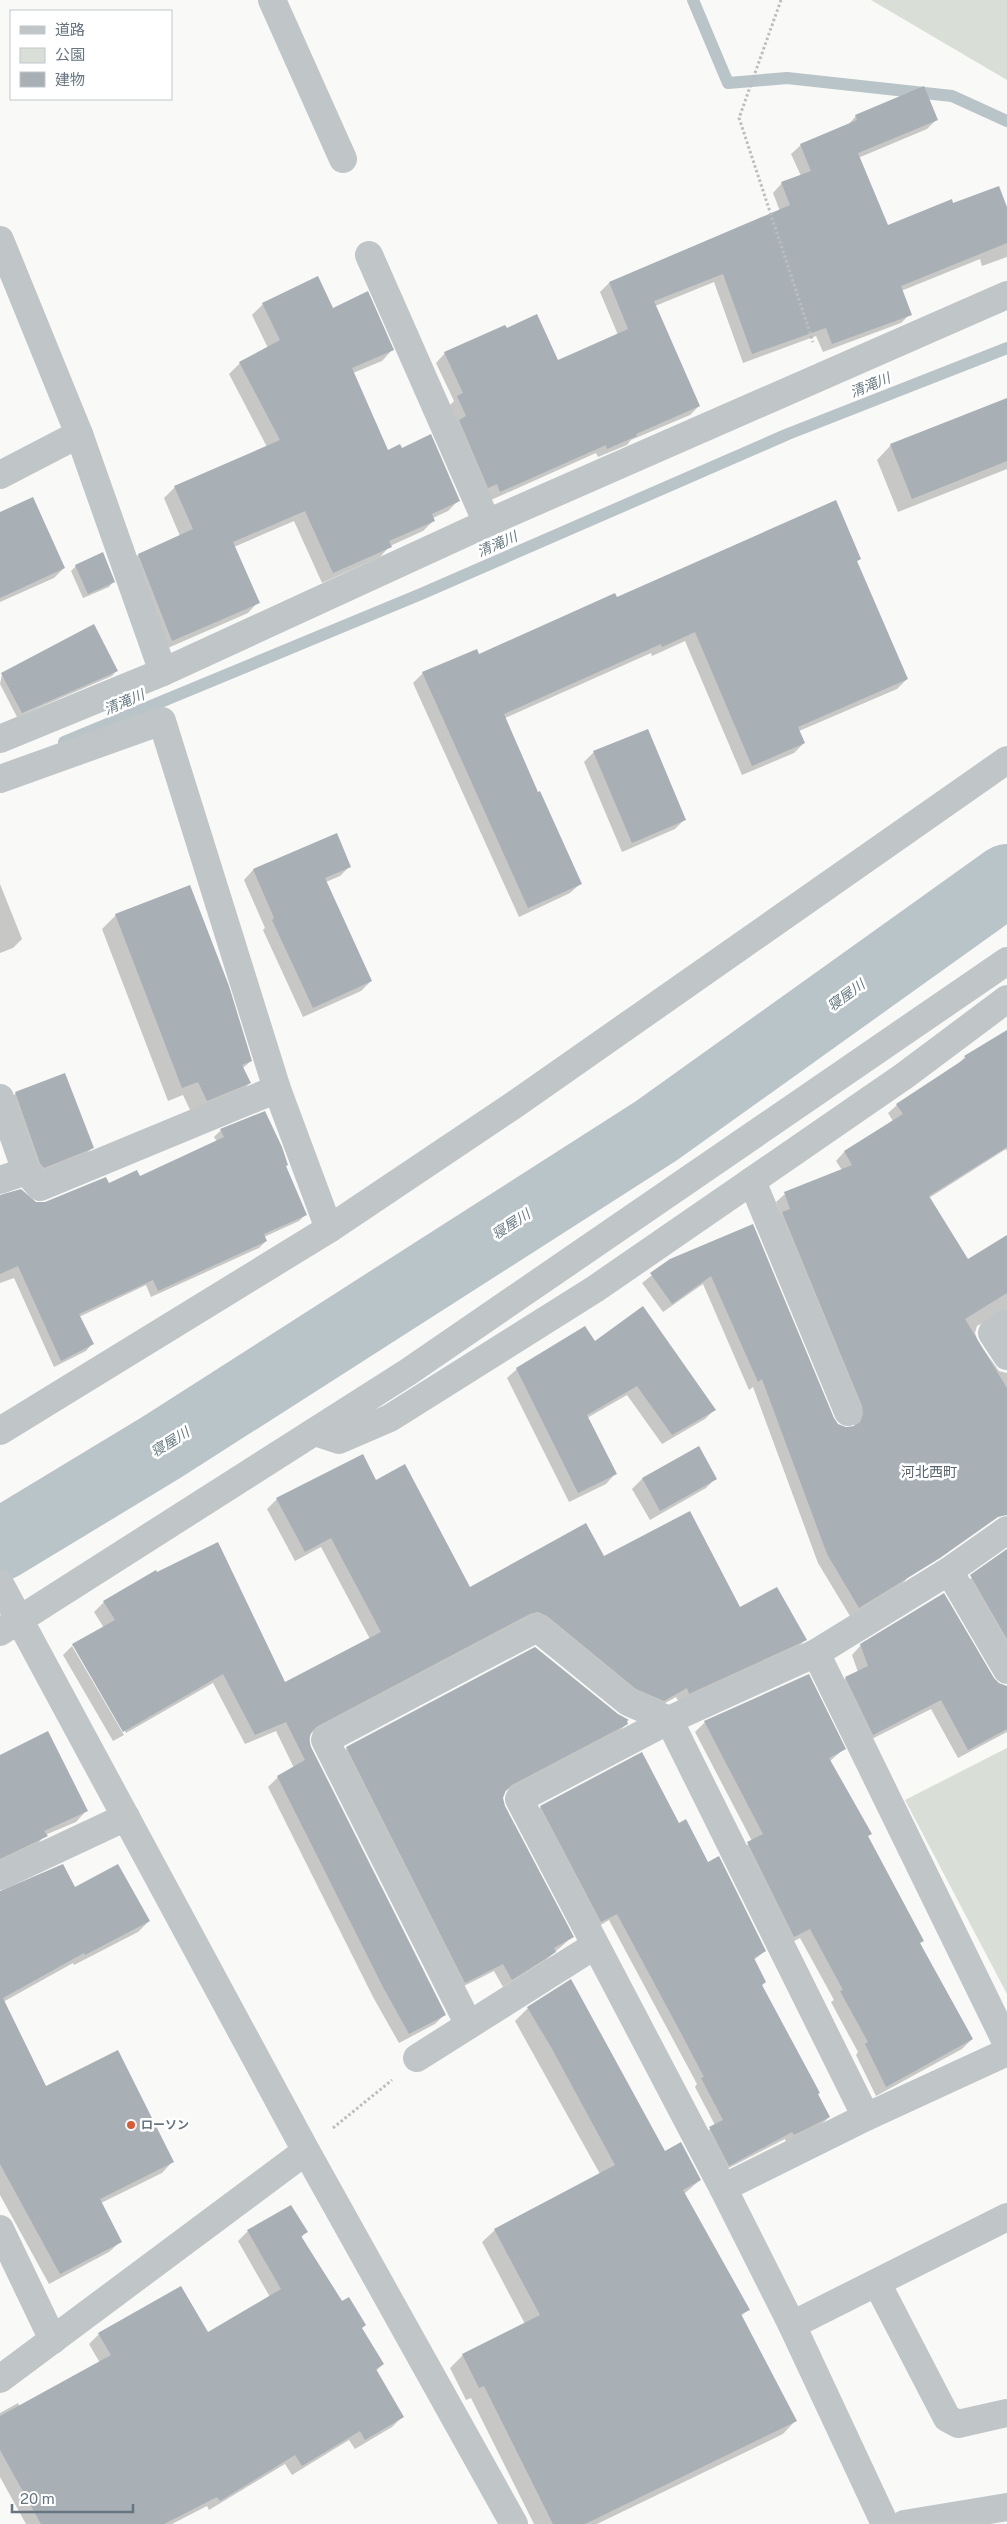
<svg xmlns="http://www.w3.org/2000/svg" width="1007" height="2524" font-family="'Public Sans','Noto Sans JP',sans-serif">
<rect width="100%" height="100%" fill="#f9f9f7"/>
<g fill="#d9ded7">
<path d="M871 0H1007V80Z"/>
<path d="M1007 1748V1994L905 1800Z"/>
</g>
<g fill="#0003">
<path d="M856 116 936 120 927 129 858 158 888 227 952 204 1007 210V257L982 266 980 259 901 291 910 314 901 323 823 352 816 336 743 363 714 282 655 306 699 406 690 415 631 440 627 445 598 457 596 453 491 500 449 406 454 401 436 363 445 353 557 361 618 335 600 292 609 283 780 211 773 193 782 183 801 176 791 154 801 145 847 126Z"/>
<path d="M263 304 332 309 392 350 382 361 353 373 388 452 459 500 448 511 433 518 434 520 423 531 390 546 380 557 322 583 294 521 234 547 258 602 248 613 161 651 128 565 138 555 180 536 164 498 175 487 267 447 229 374 240 363 268 348 252 315Z"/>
<path d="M1007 400V469L898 512 877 460 891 445Z"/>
<path d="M0 513 64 568 54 578 0 602Z"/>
<path d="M860 559 856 562 907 679 897 689 799 731 804 743 794 753 742 775 685 641 652 656 651 653 505 718 537 794 580 884 570 893 519 917 413 683 423 673 478 656 616 598Z"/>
<path d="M76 566 113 582 109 587 83 598 71 571Z"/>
<path d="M116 671 112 676 17 717 0 684 2 674Z"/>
<path d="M594 752 685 819 675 829 622 852 584 762Z"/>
<path d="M350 866 340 876 326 882 371 981 361 991 303 1017 263 930 265 928 244 880 253 870Z"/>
<path d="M0 884 22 939 13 948 0 953Z"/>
<path d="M116 915 251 1061 243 1068 250 1083 235 1097 192 1114 183 1095 168 1101 102 929Z"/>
<path d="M1007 1031V1151L1006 1149 929 1198 967 1260 1007 1237V1319L997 1316 977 1326 975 1333 978 1342 999 1371 1007 1373V1470L902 1584 850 1616 818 1563 753 1387 749 1390 703 1284 663 1312 642 1283 671 1260 752 1226 832 1419 838 1426 845 1429 854 1428V1415L774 1222 781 1215 776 1202 785 1194 842 1170 836 1161 844 1152 893 1121 888 1113 897 1105 956 1066 965 1057Z"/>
<path d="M64 1075 93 1147 83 1157 38 1176 5 1103 15 1094Z"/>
<path d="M221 1130 285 1166 306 1214 299 1221 264 1237 266 1241 259 1248 151 1297 146 1285 79 1317 92 1344 86 1351 54 1367 14 1278 0 1283V1196L35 1203H46L140 1178 217 1142 214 1137Z"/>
<path d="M594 1343 715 1409 705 1419 662 1444 627 1395 587 1418 615 1474 606 1484 569 1502 507 1378 517 1369Z"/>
<path d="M698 1448 715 1479 706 1488 650 1520 632 1489 642 1479Z"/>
<path d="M376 1481 470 1588 604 1557 740 1609 805 1640 795 1650 679 1703 676 1697 653 1710 519 1624 310 1734V1747L445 2014 435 2024 399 2043 373 1997 268 1787 278 1777 294 1768 276 1731 245 1744 213 1683 126 1733 75 1646H72L124 1735 113 1741 63 1655 73 1645 104 1628 94 1612 104 1602 284 1684 370 1639 321 1547 295 1561 267 1509 277 1499Z"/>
<path d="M1007 1551V1664L961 1586Z"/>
<path d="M861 1645 993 1679 998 1684 1007 1687V1732L958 1758 931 1709 864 1743 836 1687 846 1678 858 1672 852 1655Z"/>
<path d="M617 1715 627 1724 618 1732 504 1792 502 1799 504 1807 572 1937 546 1960 503 1987 494 1971 456 1990 338 1756 347 1748Z"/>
<path d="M705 1722 844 1749 830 1761 870 1834 867 1837 919 1944 972 2039 962 2049 876 2096 856 2055 858 2052 831 2002 834 2000 800 1938 784 1946 738 1853 752 1841 695 1732Z"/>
<path d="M0 1757 86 1811 76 1822 45 1835 35 1847 0 1864Z"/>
<path d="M541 1807 678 1825 708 1864 765 1951 754 1960 765 1982 761 1986 829 2117 822 2124 786 2142 785 2139 721 2172 702 2136 715 2125 695 2087 697 2084 609 1920 594 1929 534 1814Z"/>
<path d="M75 1889 149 1921 138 1932 74 1965 73 1963 3 2002 46 2087 172 2162 162 2173 101 2203 120 2242 109 2252 49 2284 0 2195V1893Z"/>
<path d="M528 2008 664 2152 700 2180 684 2194 748 2310 741 2316 795 2421 783 2434 597 2524H534L471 2398 466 2400 450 2368 463 2355 525 2324 482 2242 495 2230 600 2174 515 2021Z"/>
<path d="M248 2231 306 2232 301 2238 383 2364 376 2371 402 2417 392 2427 355 2449 349 2440 292 2475 285 2464 209 2510 207 2506 172 2524H26L0 2477V2413L18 2403 20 2407 100 2363 89 2344 99 2334H207L270 2297 238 2241Z"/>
</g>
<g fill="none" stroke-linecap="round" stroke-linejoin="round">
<g stroke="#b9c4c8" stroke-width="12">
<path d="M693 0 728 83 787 78 952 96 1007 121"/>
<path d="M64 742 421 594 788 434 1007 348"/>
</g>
<path stroke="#b9c4c8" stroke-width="72" d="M0 1545 162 1447 656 1131 1007 880"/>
</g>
<g fill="#a8b0b6">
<path d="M924 86 938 120 858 153 888 225 952 199 953 203 999 186 1007 207V243L901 286 912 315 832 344 826 328 752 354 723 274 654 301 700 406 636 434 637 436 607 449 606 445 500 492 497 484 488 488 459 420 466 416 457 396 463 393 444 352 505 325 507 328 537 314 558 360 628 329 609 282 790 205 781 182 811 171 800 144 857 120 855 115Z"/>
<path d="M318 276 333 308 368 291 394 350 352 368 388 450 400 444 402 448 431 434 460 501 432 514 435 521 389 541 392 547 333 573 305 511 233 542 260 603 172 641 138 554 193 529 174 486 280 440 239 362 280 340 262 303Z"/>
<path d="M1007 398V461L912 499 890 444Z"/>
<path d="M33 497 65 568 0 598V512Z"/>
<path d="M836 500 861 559 857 561 908 679 798 727 805 743 752 766 695 632 662 647 661 644 504 714 538 792 540 791 582 884 528 908 422 672 477 649 479 654 615 593 617 597Z"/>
<path d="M103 552 115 582 88 594 75 565Z"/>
<path d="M94 624 118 671 22 713 1 673Z"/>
<path d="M648 729 686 820 632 843 593 751Z"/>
<path d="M337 833 351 867 325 878 372 981 313 1008 272 920 274 918 253 869Z"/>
<path d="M190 885 229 986 252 1061 242 1065 251 1083 207 1101 198 1082 182 1088 115 914Z"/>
<path d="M1007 1030V1147L929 1196 968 1259 1007 1235V1293L965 1319 1007 1388V1515L998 1517 940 1558 859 1608 827 1554 762 1379 758 1382 711 1276 672 1304 650 1273 670 1259 753 1224 834 1418 838 1424 846 1427 854 1426 860 1422 863 1414 862 1406 782 1212 790 1209 784 1192 852 1165 844 1151 903 1114 896 1104 966 1058 964 1056Z"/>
<path d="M65 1073 94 1148 44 1168 40 1163 15 1092Z"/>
<path d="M265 1111 282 1147 288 1165 286 1166 307 1215 264 1234 267 1241 158 1291 153 1280 79 1314 94 1344 61 1361 18 1266 0 1274V1195L21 1189 36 1202H45L106 1177 109 1183 137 1170 140 1176 224 1137 220 1129Z"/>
<path d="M643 1306 716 1410 672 1435 637 1386 587 1415 617 1474 578 1493 516 1368 585 1326 595 1341Z"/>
<path d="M699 1446 717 1479 660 1511 642 1478Z"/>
<path d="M363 1454 376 1480 405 1464 470 1587 586 1523 604 1556 690 1511 740 1607 777 1587 807 1640 689 1694 687 1688 664 1701 636 1689 547 1616 538 1612 530 1614 318 1726 312 1731 309 1739 311 1747 446 2015 409 2034 383 1987 277 1776 305 1760 286 1722 255 1735 223 1674 123 1732 72 1644 115 1620 103 1601 156 1570 157 1572 218 1542 285 1682 381 1632 331 1538 305 1552 276 1498Z"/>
<path d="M1007 1549V1639L970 1575Z"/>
<path d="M944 1593 994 1678 999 1683 1007 1686V1729L968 1750 941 1700 873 1735 845 1677 868 1666 860 1644Z"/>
<path d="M535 1647 618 1714 629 1720 627 1721 628 1724 512 1785 506 1790 503 1798 505 1806 574 1937 554 1948 556 1952 512 1980 503 1964 465 1983 346 1747Z"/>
<path d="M809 1674 846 1749 829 1758 872 1834 868 1836 924 1941 920 1943 973 2039 886 2087 865 2044 868 2042 840 1991 843 1990 810 1929 794 1937 747 1842 763 1834 704 1721Z"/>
<path d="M48 1731 88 1811 44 1831 48 1836 0 1859V1755Z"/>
<path d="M642 1752 679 1823 686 1819 708 1862 719 1856 766 1951 754 1958 766 1982 762 1985 820 2093 818 2094 830 2117 794 2135 792 2132 729 2166 709 2127 723 2120 701 2078 704 2077 682 2035 617 1914 601 1922 540 1806Z"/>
<path d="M63 1864 75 1887 118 1864 150 1921 85 1955 84 1953 3 1998 46 2086 118 2050 174 2162 100 2199 122 2242 60 2274 0 2164V1891Z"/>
<path d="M571 1979 665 2151 681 2142 701 2180 683 2190 750 2310 741 2314 797 2421 585 2524H553L484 2386 479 2388 462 2354 540 2315 494 2229 615 2165 551 2047 527 2007Z"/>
<path d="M291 2205 308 2232 301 2236 342 2301 349 2297 366 2325 362 2328 384 2364 376 2369 404 2417 365 2440 360 2431 302 2466 295 2455 220 2501 217 2497 164 2524H41L0 2450V2416L111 2355 98 2333 181 2286 208 2332 281 2289 247 2230Z"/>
</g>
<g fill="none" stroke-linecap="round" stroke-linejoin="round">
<g stroke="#bbbec0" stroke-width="3" stroke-dasharray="2.5 2.5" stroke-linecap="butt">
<path d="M781 0 739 118 813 342"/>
<path d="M333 2128 392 2080"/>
</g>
<g stroke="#c0c5c8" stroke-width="28">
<path d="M272 0 343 159"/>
<path d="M0 240 79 434 163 672"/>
<path d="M369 255 487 523"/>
<path d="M0 475 79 434"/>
<path d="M0 739 163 672 487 523 1007 295"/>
<path d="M0 779 162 721 277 1089 329 1229"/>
<path d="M0 1098 26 1171"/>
<path d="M0 1180 26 1171 40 1187 277 1089"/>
<path d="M752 1181 848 1412"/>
<path d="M1007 1323 992 1333 1007 1356"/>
<path d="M0 1431 329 1229 511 1107 1007 760"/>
<path d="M315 1432 339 1440 390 1418 595 1289 904 1076 1007 999"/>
<path d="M949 1571 1007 1670"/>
<path d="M0 1584 306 2151 514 2524"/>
<path d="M0 1632 408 1372 1007 961"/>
<path d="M816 1653 1007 2044"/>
<path d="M0 1876 126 1817"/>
<path d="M469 2025 325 1740 537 1628 628 1702 669 1720 866 2117"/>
<path d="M417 2058 594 1946"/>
<path d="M723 2188 866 2117 1007 2052"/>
<path d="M0 2229 53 2340"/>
<path d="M877 2283 947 2418 958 2424 1007 2413"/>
<path d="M792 2325 1007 2217"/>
<path d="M0 2379 306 2151"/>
<path d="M885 2524 792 2325 723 2188 519 1799 669 1720 816 1653 949 1571 1007 1530"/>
<path d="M904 2524 1007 2507"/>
</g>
</g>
<circle fill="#d95c37" stroke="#fff" stroke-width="2" cx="131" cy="2125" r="5"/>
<g text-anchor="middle" stroke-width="5" stroke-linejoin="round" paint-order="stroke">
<g font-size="12" font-weight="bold" fill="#667580" stroke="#fff" text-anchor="start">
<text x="141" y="2129">ローソン</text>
</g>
<g font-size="14" font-style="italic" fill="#667a81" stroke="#fff">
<text transform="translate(870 385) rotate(-22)" y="5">清滝川</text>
<text transform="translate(497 544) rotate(-24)" y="5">清滝川</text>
<text transform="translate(124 702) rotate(-23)" y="5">清滝川</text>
<text transform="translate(846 995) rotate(-36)" y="5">寝屋川</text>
<text transform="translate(511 1224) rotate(-33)" y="5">寝屋川</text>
<text transform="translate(170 1442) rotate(-32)" y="5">寝屋川</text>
</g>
<g font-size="14" fill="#58636c" stroke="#fff">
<text x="929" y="1477">河北西町</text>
</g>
</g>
<rect x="10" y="10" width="162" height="90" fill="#ffffff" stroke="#c2c8cc"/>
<rect x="20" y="26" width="25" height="8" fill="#c0c5c8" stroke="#c2c8cc"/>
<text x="55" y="35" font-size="15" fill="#667580">道路</text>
<rect x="20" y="48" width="25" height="15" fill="#d9ded7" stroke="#c2c8cc"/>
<text x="55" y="60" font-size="15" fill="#667580">公園</text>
<rect x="20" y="72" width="25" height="15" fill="#a8b0b6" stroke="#c2c8cc"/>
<text x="55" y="85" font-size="15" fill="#667580">建物</text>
<path d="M12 2504v8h121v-8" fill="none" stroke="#667580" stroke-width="2.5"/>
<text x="20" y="2504" font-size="15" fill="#667580" stroke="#ffffff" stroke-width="4" paint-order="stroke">20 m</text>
</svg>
